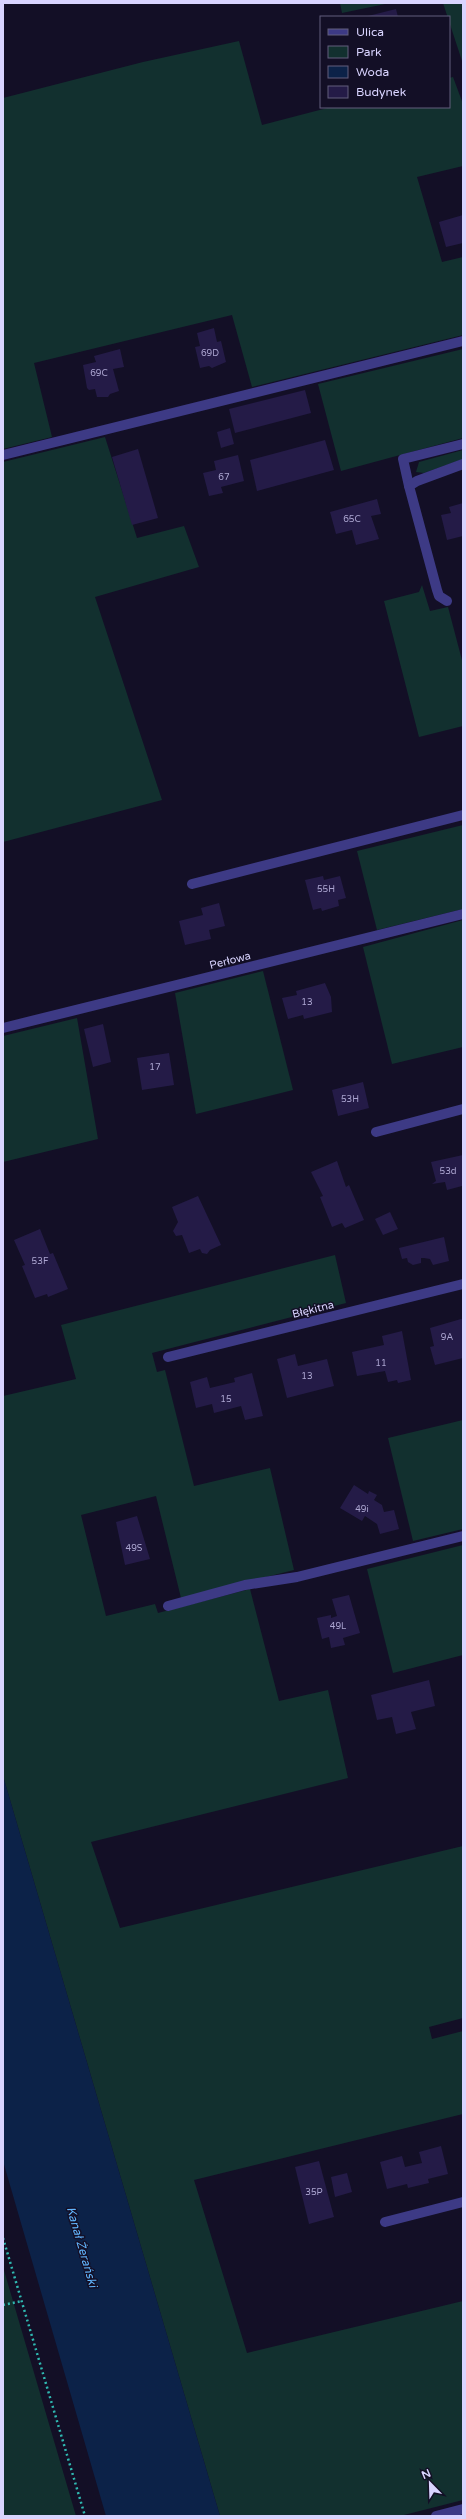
<svg xmlns="http://www.w3.org/2000/svg" width="466" height="2519" font-family="'Varela Round',sans-serif">
<rect width="100%" height="100%" fill="#130f26"/>
<g fill="#12302f">
<path d="M340 3H390L342 13Z"/>
<path d="M443 3H463V64Z"/>
<path d="M239 41 262 125 331 107H449V78L453 77 463 104V166L417 177 442 262 463 257V335L252 387 232 315 34 363 52 437 3 449V98L143 62Z"/>
<path d="M463 349V438L341 471 318 384Z"/>
<path d="M105 437 137 538 184 526 199 567 95 597 162 800 3 842V462Z"/>
<path d="M463 450V459L424 473 416 472 419 462Z"/>
<path d="M422 585 430 611 448 607 463 664V726L419 737 384 601 419 592Z"/>
<path d="M463 825V909L377 930 357 851Z"/>
<path d="M463 920V1047L392 1064 363 947Z"/>
<path d="M263 971 293 1090 196 1114 175 993Z"/>
<path d="M77 1018 98 1139 3 1162V1036Z"/>
<path d="M335 1255 346 1303 152 1353 157 1372 165 1370 194 1486 270 1468 294 1570 181 1598 156 1496 81 1515 106 1616 155 1604 158 1613 250 1589 279 1701 328 1690 348 1778 91 1842 120 1928 463 1846V2018L429 2027 432 2039 463 2031V2114L194 2180 247 2353 463 2301V2500L400 2516H220L3 1776V1396L76 1379 61 1325Z"/>
<path d="M463 1420V1529L413 1541 388 1438Z"/>
<path d="M463 1545V1655L393 1673 367 1569Z"/>
<path d="M3 2267 76 2516H3Z"/>
</g>
<path fill="#0c2248" d="M3 1776 220 2516H106L3 2161Z"/>
<g fill="#241b47">
<path d="M396 9 398 17H368V16Z"/>
<path d="M463 215V243L446 247 439 222Z"/>
<path d="M214 328 217 342 221 341 226 362 212 368 209 366 200 368 195 347 200 346 197 333Z"/>
<path d="M120 349 124 367 113 369 119 391 110 394 108 397H97L95 389 89 390 87 388 83 365 96 362 94 356Z"/>
<path d="M305 390 311 413 235 433 229 409Z"/>
<path d="M230 428 234 444 221 448 217 432Z"/>
<path d="M325 440 334 470 257 491 250 460Z"/>
<path d="M138 449 158 518 132 525 112 457Z"/>
<path d="M238 455 244 481 221 487 223 493 209 496 203 473 216 470 214 461Z"/>
<path d="M377 499 381 514 371 516 379 539 356 545 352 530 336 534 330 512Z"/>
<path d="M463 503V536L447 540 441 515 451 513 449 507Z"/>
<path d="M323 876 324 880 340 876 346 898 338 900 339 906 322 911 321 908 313 910 305 880Z"/>
<path d="M219 903 225 926 209 930 211 939 185 945 179 921 203 915 201 908Z"/>
<path d="M325 983 331 997 332 1012 304 1019 303 1015 288 1019 282 998 297 995 296 991Z"/>
<path d="M103 1024 111 1062 93 1067 84 1029Z"/>
<path d="M169 1053 174 1085 142 1090 137 1058Z"/>
<path d="M363 1082 369 1108 338 1116 332 1090Z"/>
<path d="M463 1155 462 1186 447 1190 445 1182 432 1184 436 1181 431 1162Z"/>
<path d="M337 1161 346 1187 349 1185 364 1220 345 1228 342 1223 332 1227 320 1197 323 1196 311 1172Z"/>
<path d="M198 1196 221 1245 210 1250 207 1254 202 1253 200 1249 189 1253 182 1235 176 1236 173 1231 178 1222 172 1207Z"/>
<path d="M390 1212 398 1229 383 1235 375 1219Z"/>
<path d="M40 1229 50 1254 53 1253 68 1289 48 1297 47 1294 35 1298 22 1266 25 1265 14 1240Z"/>
<path d="M444 1237 449 1261 433 1265 430 1259 424 1258H421V1263L413 1265 408 1262 407 1258 402 1259 399 1248Z"/>
<path d="M461 1319 463 1320V1358L435 1365 430 1347 434 1346 430 1328Z"/>
<path d="M402 1331 411 1380 398 1383 397 1380 388 1382 385 1371 357 1376 352 1352 384 1345 382 1336Z"/>
<path d="M295 1354 298 1366 327 1359 334 1386 287 1398 277 1359Z"/>
<path d="M252 1373 263 1416 245 1420 241 1406 214 1413 212 1404 196 1408 190 1382 207 1377 210 1388 235 1382 234 1378Z"/>
<path d="M354 1485 368 1494 369 1491 377 1495 374 1500 382 1505 384 1512 394 1510 399 1529 380 1534 377 1524 365 1516 362 1521 340 1508Z"/>
<path d="M137 1516 150 1559 125 1565 116 1522Z"/>
<path d="M349 1595 360 1633 343 1638 345 1645 331 1648 329 1637 322 1639 317 1618 331 1615V1618L337 1616 332 1599Z"/>
<path d="M429 1680 435 1706 411 1712 416 1729 396 1734 392 1717 377 1720 371 1695Z"/>
<path d="M441 2146 448 2174 428 2179 429 2183 408 2188 407 2184 387 2189 380 2162 402 2156 405 2167 422 2163 419 2152Z"/>
<path d="M319 2161 334 2217 309 2224 295 2167Z"/>
<path d="M347 2173 352 2192 335 2197 331 2177Z"/>
</g>
<g fill="none" stroke-linecap="round" stroke-linejoin="round">
<g stroke="#2fb8b0" stroke-width="2.5" stroke-dasharray="2 3" stroke-linecap="butt">
<path d="M3 2238 85 2516"/>
<path d="M3 2305 22 2301"/>
</g>
<g stroke="#3d3a85" stroke-width="10">
<path d="M3 455 463 341"/>
<path d="M409 486 403 459 463 444"/>
<path d="M447 601 439 596 437 590 409 486 417 481 463 464"/>
<path d="M192 884 463 815"/>
<path d="M3 1028 463 914"/>
<path d="M376 1132 463 1109"/>
<path d="M168 1357 463 1284"/>
<path d="M168 1606 245 1585 297 1577 463 1536"/>
<path d="M385 2222 463 2202"/>
<path d="M436 2516 463 2509"/>
</g>
</g>
<g text-anchor="middle" stroke-width="3" stroke-linejoin="round" paint-order="stroke">
<g font-size="9" fill="#aca6d1">
<text x="210" y="356">69D</text>
<text x="99" y="376">69C</text>
<text x="224" y="480">67</text>
<text x="352" y="522">65C</text>
<text x="326" y="892">55H</text>
<text x="307" y="1005">13</text>
<text x="155" y="1070">17</text>
<text x="350" y="1102">53H</text>
<text x="448" y="1174">53d</text>
<text x="40" y="1264">53F</text>
<text x="447" y="1340">9A</text>
<text x="381" y="1366">11</text>
<text x="307" y="1379">13</text>
<text x="226" y="1402">15</text>
<text x="362" y="1512">49i</text>
<text x="134" y="1551">49S</text>
<text x="338" y="1629">49L</text>
<text x="314" y="2195">35P</text>
</g>
<g font-size="11" fill="#d9d4ff" stroke="#130f26">
<text transform="translate(230 960) rotate(-14)" y="4">Perłowa</text>
<text transform="translate(313 1309) rotate(-14)" y="4">Błękitna</text>
</g>
<g font-size="12" font-style="italic" fill="#62b6ff" stroke="#130f26">
<text transform="translate(82 2247) rotate(74)" y="4">Kanał Żerański</text>
</g>
</g>
<rect width="466" height="2519" fill="none" stroke="#d9d4ff" stroke-width="8"/>
<rect x="320" y="16" width="130" height="92" fill="#130f26" stroke="#625e7d"/>
<rect x="328" y="29" width="20" height="6" fill="#3d3a85" stroke="#625e7d"/>
<text x="356" y="36" font-size="12" fill="#d9d4ff">Ulica</text>
<rect x="328" y="46" width="20" height="12" fill="#12302f" stroke="#625e7d"/>
<text x="356" y="56" font-size="12" fill="#d9d4ff">Park</text>
<rect x="328" y="66" width="20" height="12" fill="#0c2248" stroke="#625e7d"/>
<text x="356" y="76" font-size="12" fill="#d9d4ff">Woda</text>
<rect x="328" y="86" width="20" height="12" fill="#241b47" stroke="#625e7d"/>
<text x="356" y="96" font-size="12" fill="#d9d4ff">Budynek</text>
<g transform="translate(430 2483) rotate(337)" stroke="#130f26" stroke-width="3" paint-order="stroke">
<path d="M0-3L7 15L0 10L-7 15Z" fill="#d9d4ff"/>
<text y="-6" font-size="11" font-weight="bold" text-anchor="middle" fill="#d9d4ff">N</text>
</g>
</svg>
